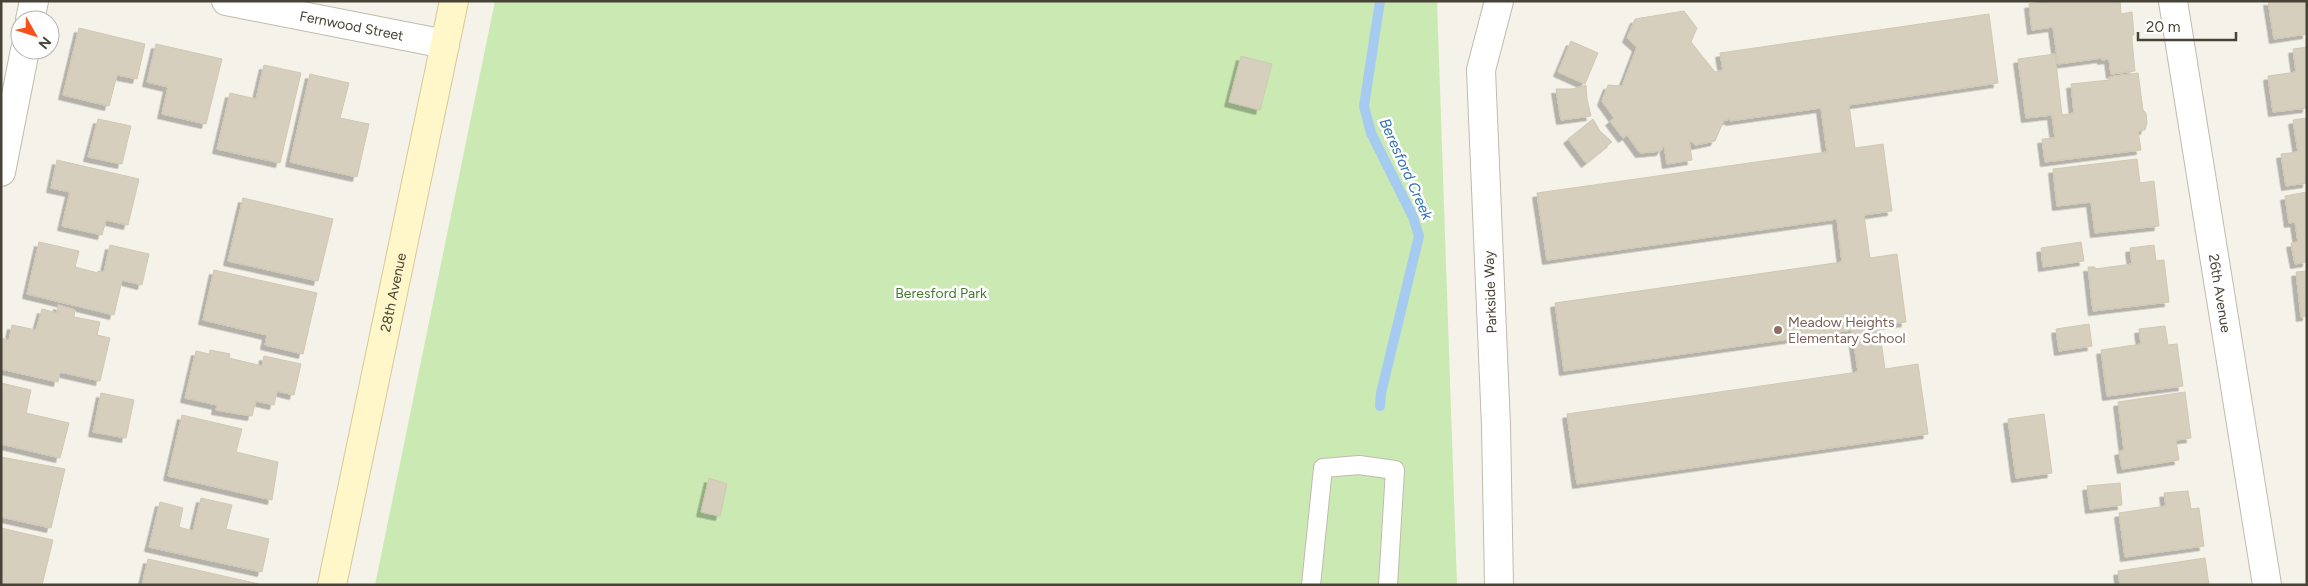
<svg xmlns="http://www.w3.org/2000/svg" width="2308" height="586" font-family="Figtree,sans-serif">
<defs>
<filter id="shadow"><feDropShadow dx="-4.5" dy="4.5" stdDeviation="0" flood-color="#0004"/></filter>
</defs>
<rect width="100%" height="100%" fill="#f5f2e9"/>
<path fill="#cbe9b2" d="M495 1H1437L1457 585H375Z"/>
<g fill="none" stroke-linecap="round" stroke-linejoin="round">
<path stroke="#a6cbf1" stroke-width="10" d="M1380 1 1364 106 1371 133 1413 217 1419 236 1381 393 1380 406"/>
</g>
<g fill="#d6cfbe" stroke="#d1c8b2" filter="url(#shadow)">
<path d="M2051 1H2120L2121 14 2132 12 2134 35H2132V40L2135 71 2111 74 2109 59 2102 60V58L2058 64 2053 27 2032 30 2029 4Z"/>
<path d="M2268 1H2307V34L2274 39Z"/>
<path d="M1684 11 1697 28 1691 42 1715 72 1723 70 1720 53 1989 14 1998 83 1849 105 1855 148 1883 144 1892 211 1864 215 1870 258 1897 254 1906 322 1879 326 1885 369 1918 364 1928 434 1577 484 1567 414 1858 372 1852 330 1564 371 1555 303 1842 262 1837 219 1547 260 1537 193 1827 152 1821 108 1730 121 1729 117 1728 120H1724L1715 141 1696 145 1689 140 1692 160 1667 164 1664 145 1661 151 1640 153 1627 135 1623 138 1610 121 1614 118 1602 101 1608 85 1622 86 1637 47 1627 38 1635 19Z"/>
<path d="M79 28 145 44 137 79 117 75 109 106 63 95Z"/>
<path d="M1571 41 1598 53 1585 84 1558 72Z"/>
<path d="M156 44 222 59 206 124 162 114 168 87 147 82Z"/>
<path d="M2307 47V108L2273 112 2268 76 2296 72 2293 49Z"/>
<path d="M2055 54 2062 115 2074 113 2071 84 2109 80V77L2138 73 2143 110 2146 113 2147 123 2145 130 2138 131 2141 150 2045 162 2042 139 2055 138 2052 115 2026 118 2018 59Z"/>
<path d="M1241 56 1272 64 1260 110 1229 102Z"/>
<path d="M264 65 301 73 280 163 217 149 230 93 256 99Z"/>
<path d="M310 74 349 83 340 118 369 124 357 177 290 162Z"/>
<path d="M1586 85 1587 99 1591 116 1561 120 1556 89H1572Z"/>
<path d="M2307 118V183L2286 186 2281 154 2298 152 2293 120Z"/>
<path d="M98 119 131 126 122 164 88 157Z"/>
<path d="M1593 119 1600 131 1612 142 1586 163 1568 139Z"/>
<path d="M2137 159 2140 183 2154 181 2159 226 2095 233 2091 202 2057 206 2053 169Z"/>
<path d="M57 160 139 179 128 225 106 220 102 235 62 226 70 192 51 188Z"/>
<path d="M2307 192V262L2295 264 2291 243 2298 242 2295 222 2289 223 2285 196Z"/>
<path d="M243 198 333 219 318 281 228 261Z"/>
<path d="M39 242 79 251 75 267 98 273V271L104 272 110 245 149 254 142 285 122 280 114 315 27 294Z"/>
<path d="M2081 242 2084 261 2043 267 2041 248Z"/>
<path d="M2154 245 2156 261 2164 260 2169 302 2093 311 2088 267H2095V269L2132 264 2130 248Z"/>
<path d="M214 270 317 293 303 354 265 345 267 335 203 320Z"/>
<path d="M2307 271V316L2301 317 2296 272Z"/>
<path d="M58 305 75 310 74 317 100 322 97 335 110 338 100 381 60 372 58 382 1 369V338L9 340 12 325 36 330 42 309 57 313Z"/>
<path d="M2089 324 2092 346 2059 351 2056 329Z"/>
<path d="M2165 326 2168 345 2177 344 2183 386 2107 396 2101 350 2141 344 2139 329Z"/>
<path d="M210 350 230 354 229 358 262 366 264 356 301 364 294 395 277 391 274 405 256 401 252 416 216 410 217 405 185 398 196 351 209 354Z"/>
<path d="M1 383 31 390 26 413 69 423 60 458 1 444Z"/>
<path d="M2185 392 2191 438 2176 440 2179 460 2122 469 2119 451 2124 450 2118 402Z"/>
<path d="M101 393 134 400 126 438 93 432Z"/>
<path d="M2044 414 2052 473 2016 478 2008 419Z"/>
<path d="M182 415 242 429 236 452 278 462 272 500 168 476Z"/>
<path d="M1 457 65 469 51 528 1 517Z"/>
<path d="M709 478 727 484 720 516 701 512Z"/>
<path d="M2120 483 2122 505 2090 509 2087 486Z"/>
<path d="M2188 491 2191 509 2199 508 2204 546 2125 557 2119 513 2166 506 2164 493Z"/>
<path d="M201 498 232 505 226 529 269 539 262 572 149 547 160 502 183 508 179 527 193 531Z"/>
<path d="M1 528 53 540 42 585H1Z"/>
<path d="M2205 558 2209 585H2120L2118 571Z"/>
<path d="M148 559 259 584V585H142Z"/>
</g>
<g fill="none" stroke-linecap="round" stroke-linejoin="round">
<defs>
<path id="lane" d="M1311 585 1323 468 1359 465 1395 470 1388 585"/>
<g id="street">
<path id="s1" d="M226 1 445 44"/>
<path id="s2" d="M2173 1 2267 585"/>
<path d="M30 20 34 1"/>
<path d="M1 172 25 50"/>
<path d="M1499 585 1496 426 1481 70 1499 1"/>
</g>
<g id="secondary">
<path id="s3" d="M332 585 454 1"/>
</g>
</defs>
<use href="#lane" stroke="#c0bbac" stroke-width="20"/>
<use href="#street" stroke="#c0bbac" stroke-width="30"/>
<use href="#secondary" stroke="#d4ca99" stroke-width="30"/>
<use href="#lane" stroke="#fff" stroke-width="18"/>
<use href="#street" stroke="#fff" stroke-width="28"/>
<use href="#secondary" stroke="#fff7c9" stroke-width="28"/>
</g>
<circle fill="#8d6e63" stroke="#fff" stroke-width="2" cx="1778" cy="330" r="5"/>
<g text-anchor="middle" stroke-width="5" stroke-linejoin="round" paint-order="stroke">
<g font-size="14" fill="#484337" stroke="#fff">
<text dy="5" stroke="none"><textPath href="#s1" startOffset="128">Fernwood Street</textPath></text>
<text transform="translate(1490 292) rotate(-92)" y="5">Parkside Way</text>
<text dy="5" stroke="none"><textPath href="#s3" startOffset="299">28th Avenue</textPath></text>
<text dy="5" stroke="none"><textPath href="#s2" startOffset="296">26th Avenue</textPath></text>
</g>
<g font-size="14" fill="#417b2a" stroke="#fff">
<text x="941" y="298">Beresford Park</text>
</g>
<g font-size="14" fill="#785e54" stroke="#fff" text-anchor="start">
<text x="1788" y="327">Meadow Heights<tspan x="1788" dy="16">Elementary School</tspan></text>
</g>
<g font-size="15" font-style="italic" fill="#2f70b5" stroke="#fff">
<text transform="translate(1406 169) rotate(66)" y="5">Beresford Creek</text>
</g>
</g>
<rect width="2308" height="586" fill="none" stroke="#484337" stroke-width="5"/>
<g transform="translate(35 35) rotate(129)"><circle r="24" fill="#ffffff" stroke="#b6b4af"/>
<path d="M0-4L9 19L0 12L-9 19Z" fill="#fa511b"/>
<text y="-8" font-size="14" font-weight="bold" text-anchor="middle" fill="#484337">N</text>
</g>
<path d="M2138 32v8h98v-8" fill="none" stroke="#484337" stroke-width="2.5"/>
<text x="2146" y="32" font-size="15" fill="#484337" stroke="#ffffff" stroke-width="4" paint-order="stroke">20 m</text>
</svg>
